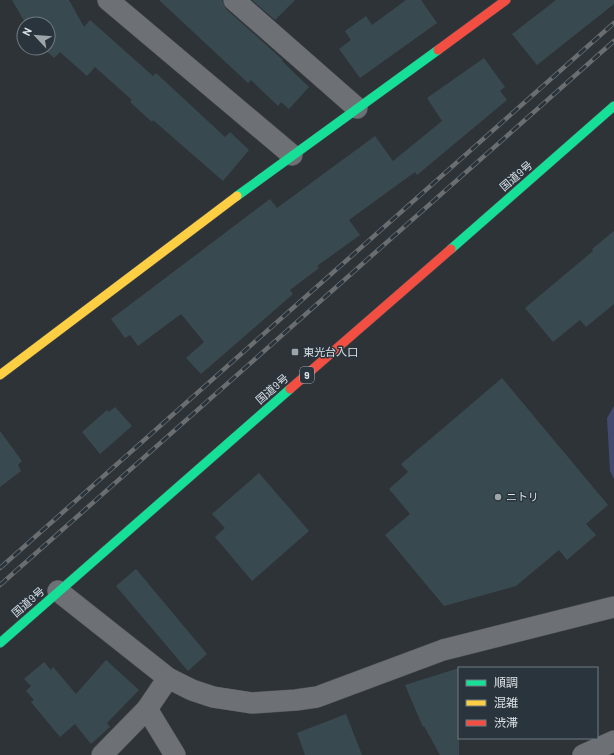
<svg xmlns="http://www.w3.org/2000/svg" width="614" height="755" font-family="Barlow,'Noto Sans JP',sans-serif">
<rect width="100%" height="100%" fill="#2e3338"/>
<path fill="#444a6f" d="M614 406V479L610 471 607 418Z"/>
<g fill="#384a50">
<path d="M12 0H69L84 27 90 20 153 76 156 73 225 137 230 132 249 150 223 181 153 120 152 122 130 102 132 100 95 67 87 76 60 52 54 58 43 48H48V24H26Z"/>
<path d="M159 0H222L226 9 283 60 282 61 309 87 289 109 281 102 278 106 251 80 248 83Z"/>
<path d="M252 0H295L275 20Z"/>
<path d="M406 0H421L437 23 360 78 339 49 351 40 345 31 366 16 372 25Z"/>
<path d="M556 0H614V4L537 65 512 34Z"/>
<path d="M484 58 505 87 500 91 507 100 417 175 415 172 349 220 360 235 317 266 319 268 290 290 293 294 201 374 186 358 204 342 181 314 138 346 130 335 125 338 111 319 270 199 277 208 375 136 393 161 442 121 427 98Z"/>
<path d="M614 231V304L586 327 580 320 553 342 525 308 593 251 592 249Z"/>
<path d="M502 378 608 505 586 524 596 535 567 560 559 550 516 586 444 606 385 535 410 514 389 489 408 472 401 464Z"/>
<path d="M115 407 132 426 100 454 82 432 107 410 109 412Z"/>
<path d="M0 431 22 461 18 465 21 471 0 487Z"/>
<path d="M259 473 309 531 252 581 215 537 225 528 212 514Z"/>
<path d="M136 569 207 654 188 671 116 586Z"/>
<path d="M106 660 139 690 107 723 110 727 91 744 75 724 60 737 31 702 34 700 26 691 31 686 24 679 44 662 51 670 53 667 76 694Z"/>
<path d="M459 668V755H440L424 726 423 727 405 685Z"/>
<path d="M346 714 362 755H305L297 733Z"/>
</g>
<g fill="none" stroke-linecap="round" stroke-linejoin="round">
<defs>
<g id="street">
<path d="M108 0 292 155"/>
<path d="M234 0 357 108"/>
<path d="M58 591 168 678 192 690 213 697 252 703 296 700 317 697 443 650 614 607"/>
<path d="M147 709 175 755"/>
<path d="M102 755 147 709 168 678"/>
<path d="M583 755 614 741"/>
</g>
<g id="fast">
<path d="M237 196 438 50"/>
<path d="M451 249 614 106"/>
<path d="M0 643 290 389"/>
</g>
<path id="slow" d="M0 375 237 196"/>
<g id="jam">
<path d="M438 50 506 0"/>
<path d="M290 389 451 249"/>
</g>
</defs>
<use href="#street" stroke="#4b4f53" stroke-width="22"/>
<use href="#fast" stroke="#4b4f53" stroke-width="10"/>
<use href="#slow" stroke="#4b4f53" stroke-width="10"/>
<use href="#jam" stroke="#4b4f53" stroke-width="10"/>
<use href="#street" stroke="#6d7175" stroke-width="21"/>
<use href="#fast" stroke="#16e098" stroke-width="9"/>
<use href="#slow" stroke="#ffcf43" stroke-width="9"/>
<use href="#jam" stroke="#f24e42" stroke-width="9"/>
<defs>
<g id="rail">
<path d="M0 568 614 23"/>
<path d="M0 585 614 41"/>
</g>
</defs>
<use href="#rail" stroke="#6a6e70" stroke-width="4.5"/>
<use href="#rail" stroke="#2a343c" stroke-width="3" stroke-dasharray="9" stroke-linecap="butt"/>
</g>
<g fill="#9ea5a9" stroke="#2a343c" stroke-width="1.5">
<rect x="291" y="348" width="8" height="8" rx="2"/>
<circle cx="498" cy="497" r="4"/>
</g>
<g text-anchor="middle" stroke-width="3" stroke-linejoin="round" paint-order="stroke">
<rect fill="#2a343c" stroke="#a6aeb3" stroke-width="1" x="300" y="367" width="14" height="16" rx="3"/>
<g font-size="10" font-weight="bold" fill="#dbe2e6">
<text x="307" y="379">9</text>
</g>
<g font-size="11" fill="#dbe2e6" stroke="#2a343c">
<text transform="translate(516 176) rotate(-41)" y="4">国道9号</text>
<text transform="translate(272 389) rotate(-41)" y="4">国道9号</text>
<text transform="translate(28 602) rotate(-41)" y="4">国道9号</text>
</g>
<g font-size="11" fill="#dbe2e6" stroke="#2a343c" text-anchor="start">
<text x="303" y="356">東光台入口</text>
<text x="506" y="501">ニトリ</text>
</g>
</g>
<rect x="458" y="667" width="140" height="72" fill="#2a343c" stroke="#717a80"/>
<rect x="466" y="680" width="20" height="6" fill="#16e098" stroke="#717a80"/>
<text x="494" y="687" font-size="12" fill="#dbe2e6">順調</text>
<rect x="466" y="700" width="20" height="6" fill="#ffcf43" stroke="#717a80"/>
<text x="494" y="707" font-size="12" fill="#dbe2e6">混雑</text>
<rect x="466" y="720" width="20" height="6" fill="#f24e42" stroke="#717a80"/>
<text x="494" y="727" font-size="12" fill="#dbe2e6">渋滞</text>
<g transform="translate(36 36) rotate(296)"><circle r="19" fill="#2a343c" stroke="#717a80"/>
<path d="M0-3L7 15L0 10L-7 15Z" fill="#9ea5a9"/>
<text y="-6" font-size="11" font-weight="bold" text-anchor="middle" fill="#dbe2e6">N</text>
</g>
</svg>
